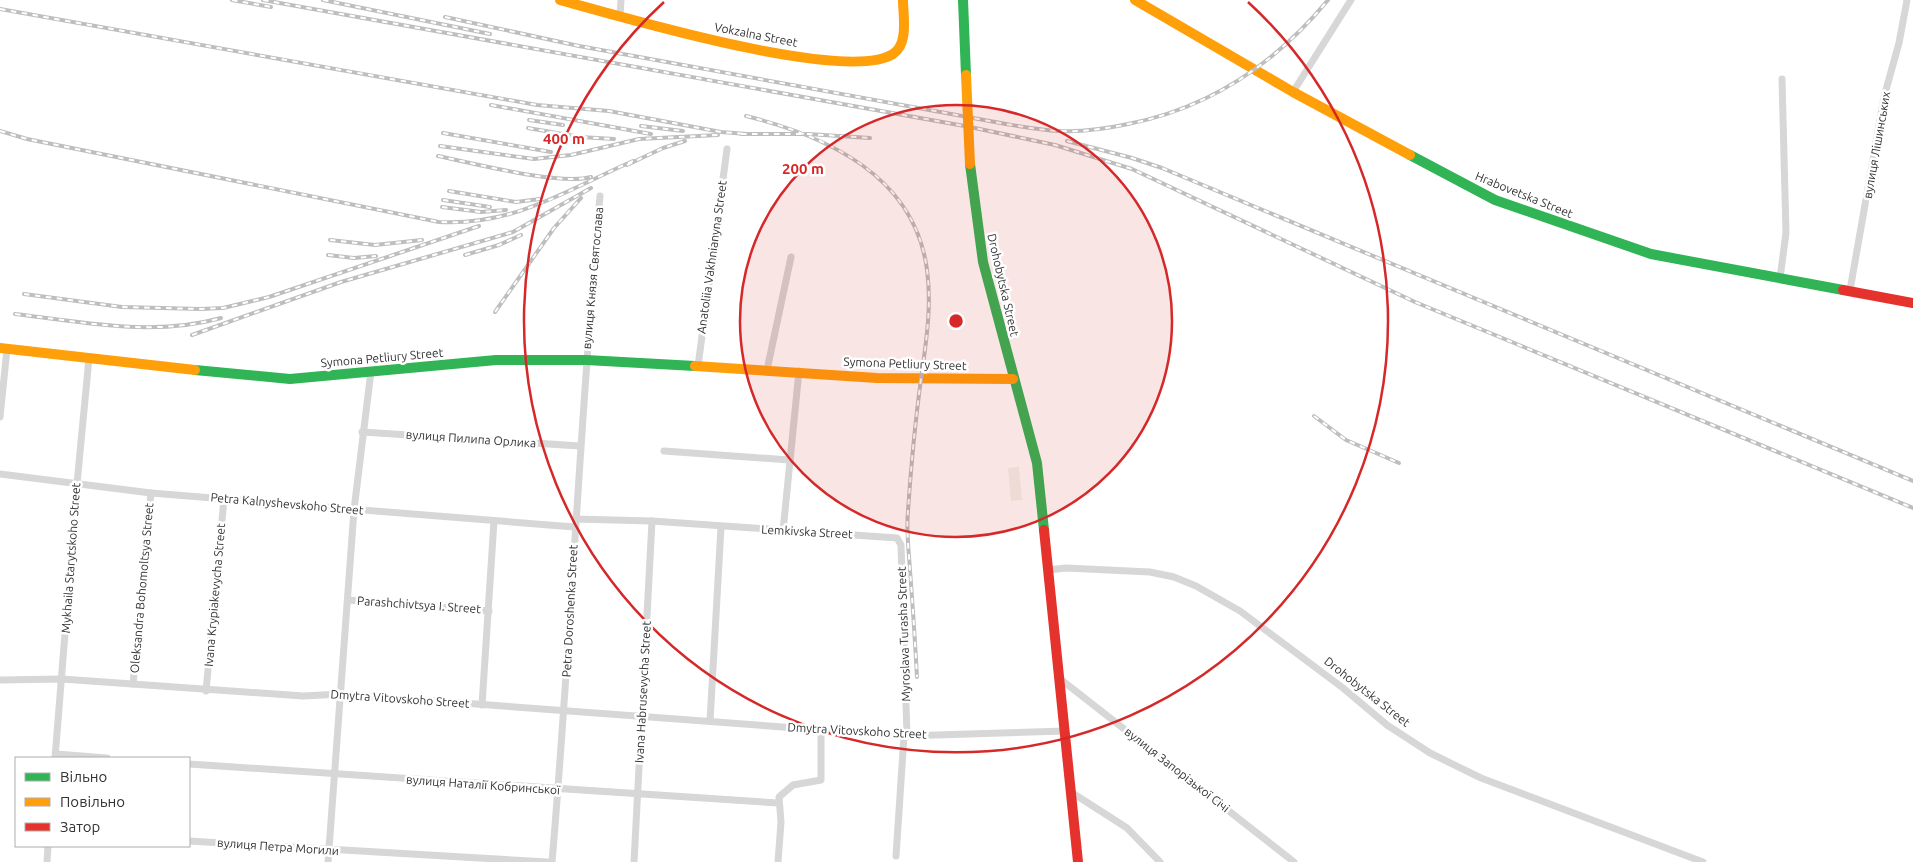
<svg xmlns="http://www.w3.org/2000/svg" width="1913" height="862" font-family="Ubuntu,sans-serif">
<rect width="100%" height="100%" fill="#fff"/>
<path fill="#f1f5ed" d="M1019 467 1022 500 1011 501 1008 468Z"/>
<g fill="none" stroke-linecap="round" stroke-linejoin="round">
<g stroke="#d7d7d7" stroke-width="7">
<path d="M620 16 621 0"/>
<path d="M1293 92 1351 0"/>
<path d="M1780 278 1786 233 1782 79"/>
<path d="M1850 290 1884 97 1899 43 1907 0"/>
<path d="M698 366 727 149"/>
<path d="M767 370 791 257"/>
<path d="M0 417 7 349"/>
<path d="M362 432 580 446"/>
<path d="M664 451 790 460"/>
<path d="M0 474 151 493 574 527"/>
<path d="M575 519 652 521 897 538 901 545 907 736"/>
<path d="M783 531 799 371"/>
<path d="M1048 570 1066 568 1150 572 1174 577 1196 586 1240 611 1343 688 1387 725 1430 753 1481 778 1703 862"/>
<path d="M348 600 489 611"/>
<path d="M1059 678 1294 862"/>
<path d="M0 680 62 679 303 696 341 694 904 736 1065 731"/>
<path d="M133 684 151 493"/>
<path d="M206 691 224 499"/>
<path d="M482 705 494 521"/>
<path d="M710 721 721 527"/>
<path d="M56 754 107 758"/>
<path d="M55 758 77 484 89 358"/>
<path d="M189 764 778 803"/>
<path d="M1071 792 1127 828 1160 862"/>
<path d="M189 841 547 862"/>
<path d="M896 856 904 736"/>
<path d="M47 862 48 846"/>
<path d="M328 862 354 510 371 371"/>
<path d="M552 862C571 640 580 418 600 196"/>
<path d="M634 862 652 521"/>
<path d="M778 862 781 822 779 797 793 785 821 780V729"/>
</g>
<g stroke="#30b455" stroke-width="10">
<path d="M963 0 966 75"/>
<path d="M1410 155 1495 200 1651 254 1843 290"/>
<path d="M970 164 983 262 1037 463 1044 530"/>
<path d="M195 370 290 379 496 360H586L695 366"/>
</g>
<g stroke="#ff9f0a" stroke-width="10">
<path d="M560 0C619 16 846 84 893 54 909 44 903 15 903 0"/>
<path d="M1135 0 1293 92 1410 155"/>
<path d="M0 348 195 370"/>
<path d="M695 366 877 378 1013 379"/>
</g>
<g stroke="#e5322d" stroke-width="10">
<path d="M1843 290 1913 303"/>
<path d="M1044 530 1078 862"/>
</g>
<defs>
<g id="rail">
<path d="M232 0 271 7"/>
<path d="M263 0 970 127 1055 145 1132 169 1415 302 1913 508"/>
<path d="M323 0 490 34"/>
<path d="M0 9 537 105 609 111 721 132 747 134"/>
<path d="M445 17 579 46 1006 124C1024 127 1041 130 1059 131 1082 132 1105 129 1128 124 1210 108 1275 64 1328 0"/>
<path d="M491 105 651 134"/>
<path d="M746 116C827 136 915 176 927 270 932 306 926 343 921 379 915 423 911 467 908 511 906 531 909 552 910 571 913 607 915 642 917 677"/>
<path d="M529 120 563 125"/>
<path d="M641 126 683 131"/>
<path d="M528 128 580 137 614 139"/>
<path d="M0 131 27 139 439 222C514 226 567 190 633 161"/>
<path d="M443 133 551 152"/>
<path d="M741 134H808L870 138"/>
<path d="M1067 141 1132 158 1162 168 1913 481"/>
<path d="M440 146 534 159 571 155 639 139 718 135"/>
<path d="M438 156C473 163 560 186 591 177"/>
<path d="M627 165 663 148 685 141"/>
<path d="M449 191 516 202 540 199"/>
<path d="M443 200 490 207"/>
<path d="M442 207 481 212 506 210"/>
<path d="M330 240 375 245 422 240"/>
<path d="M328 255 354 258 376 256"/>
<path d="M465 255 499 245 521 235"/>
<path d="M24 294 122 307 201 309 223 308 269 297 479 226"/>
<path d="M495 312 554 228 581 198"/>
<path d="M15 314C85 322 152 337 221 318"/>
<path d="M192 335 341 282 513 232 591 188"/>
<path d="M1314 416 1346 440 1399 463"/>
</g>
</defs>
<use href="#rail" stroke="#bebebe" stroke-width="4"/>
<use href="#rail" stroke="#fff" stroke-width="2" stroke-dasharray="5.5" stroke-linecap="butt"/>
<path stroke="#ff9f0a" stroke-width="10" d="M966 75 970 164"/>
</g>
<circle cx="956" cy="321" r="216" fill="#d62828" fill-opacity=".12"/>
<g fill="none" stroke="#d62828" stroke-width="2.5">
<circle cx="956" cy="321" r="216"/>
<path d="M1248 2A432 432 0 1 1 664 2"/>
</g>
<g text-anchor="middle" stroke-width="5" stroke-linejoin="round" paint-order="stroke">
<g font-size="12" fill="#333" stroke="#fff">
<text transform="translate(756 35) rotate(11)" y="4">Vokzalna Street</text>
<text transform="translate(1877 145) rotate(-80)" y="4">вулиця Лішинських</text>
<text transform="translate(1524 195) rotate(22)" y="4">Hrabovetska Street</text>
<text transform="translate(712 257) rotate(-82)" y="4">Anatoliia Vakhnianyna Street</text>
<text transform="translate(593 278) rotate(-85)" y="4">вулиця Князя Святослава</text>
<text transform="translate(1003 285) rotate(77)" y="4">Drohobytska Street</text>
<text transform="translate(382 358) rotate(-5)" y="4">Symona Petliury Street</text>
<text transform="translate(905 364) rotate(2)" y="4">Symona Petliury Street</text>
<text transform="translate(471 439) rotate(4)" y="4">вулиця Пилипа Орлика</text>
<text transform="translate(287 504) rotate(5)" y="4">Petra Kalnyshevskoho Street</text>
<text transform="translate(807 532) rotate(3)" y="4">Lemkivska Street</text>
<text transform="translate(71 558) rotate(-86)" y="4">Mykhaila Starytskoho Street</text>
<text transform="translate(142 588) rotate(-85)" y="4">Oleksandra Bohomoltsya Street</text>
<text transform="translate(215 595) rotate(-85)" y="4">Ivana Krypiakevycha Street</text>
<text transform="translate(419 605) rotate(4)" y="4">Parashchivtsya I. Street</text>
<text transform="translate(570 611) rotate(-87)" y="4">Petra Doroshenka Street</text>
<text transform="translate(904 634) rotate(-92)" y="4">Myroslava Turasha Street</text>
<text transform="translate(643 692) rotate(-87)" y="4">Ivana Habrusevycha Street</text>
<text transform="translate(1367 692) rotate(38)" y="4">Drohobytska Street</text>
<text transform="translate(400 699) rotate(4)" y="4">Dmytra Vitovskoho Street</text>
<text transform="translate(857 731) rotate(3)" y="4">Dmytra Vitovskoho Street</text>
<text transform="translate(1177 770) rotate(38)" y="4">вулиця Запорізької Січі</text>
<text transform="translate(483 785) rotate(4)" y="4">вулиця Наталії Кобринської</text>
<text transform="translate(278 847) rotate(4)" y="4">вулиця Петра Могили</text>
</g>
</g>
<circle cx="956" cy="321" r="8" fill="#d62828" stroke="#fff" stroke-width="2.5"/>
<g font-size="15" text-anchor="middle" font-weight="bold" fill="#d62828" stroke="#fff" stroke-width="5" stroke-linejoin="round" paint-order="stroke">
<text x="564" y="144">400 m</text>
<text x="803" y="174">200 m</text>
</g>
<rect x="15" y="757" width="175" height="90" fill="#ffffff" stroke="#adadad"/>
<rect x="25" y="773" width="25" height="8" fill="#30b455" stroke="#adadad"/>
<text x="60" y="782" font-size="15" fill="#333333">Вільно</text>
<rect x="25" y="798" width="25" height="8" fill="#ff9f0a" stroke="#adadad"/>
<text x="60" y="807" font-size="15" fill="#333333">Повільно</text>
<rect x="25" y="823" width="25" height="8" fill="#e5322d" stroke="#adadad"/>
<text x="60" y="832" font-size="15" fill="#333333">Затор</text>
</svg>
